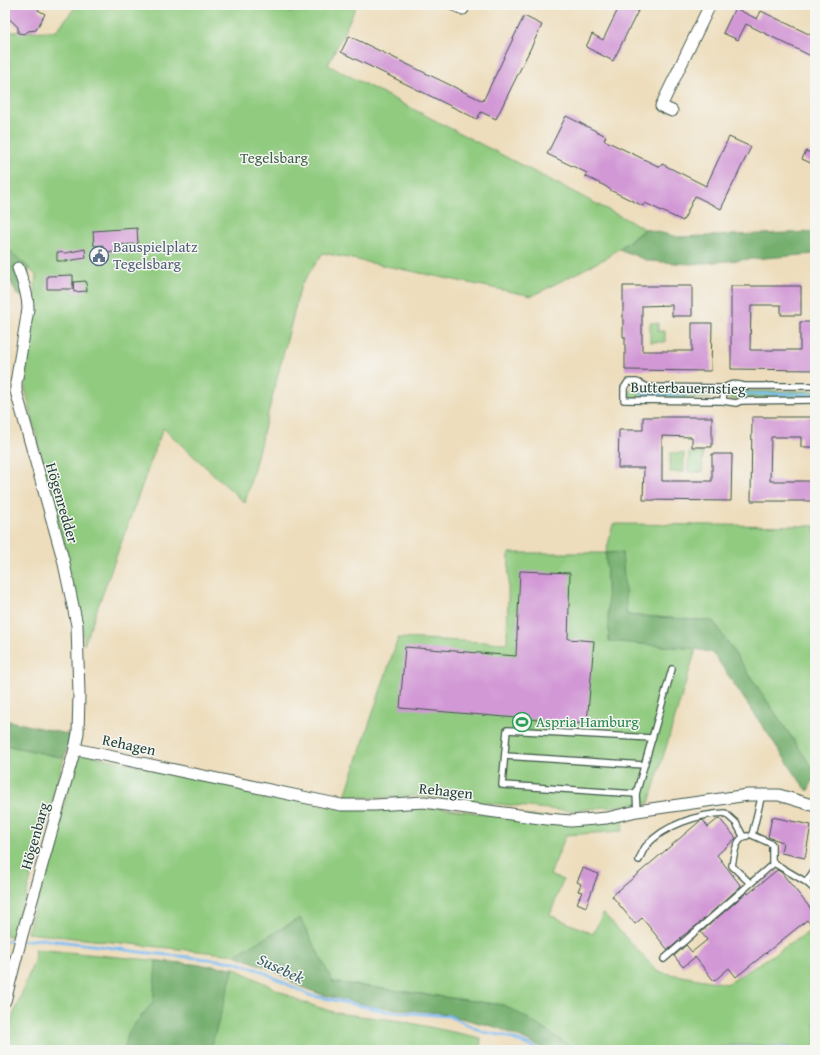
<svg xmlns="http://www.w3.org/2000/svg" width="820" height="1055" font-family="'Gentium Book Plus',serif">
<rect width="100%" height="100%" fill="#f6f6f2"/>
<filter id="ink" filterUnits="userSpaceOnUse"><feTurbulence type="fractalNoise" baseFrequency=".025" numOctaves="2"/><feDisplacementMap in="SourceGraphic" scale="8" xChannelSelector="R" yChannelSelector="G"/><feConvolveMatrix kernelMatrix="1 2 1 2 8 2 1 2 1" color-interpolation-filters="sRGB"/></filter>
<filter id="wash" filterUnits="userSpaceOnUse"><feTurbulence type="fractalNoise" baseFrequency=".012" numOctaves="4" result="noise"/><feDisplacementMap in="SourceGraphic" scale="16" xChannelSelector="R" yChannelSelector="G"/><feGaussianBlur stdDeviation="0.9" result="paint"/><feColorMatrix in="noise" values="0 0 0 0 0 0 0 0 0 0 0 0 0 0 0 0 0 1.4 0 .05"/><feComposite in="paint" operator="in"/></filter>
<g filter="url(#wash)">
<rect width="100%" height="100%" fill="#edddbc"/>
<g fill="#91cb80" stroke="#58845a">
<path d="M77 5H274L291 13 295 5H357L328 65 645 229 606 258 532 296 323 253 301 285 245 503 163 428 84 645 83 632 25 388 35 290 36 275 5 246V32L56 31Z"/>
<path d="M650 323H658V331H665V342H650Z"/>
<path d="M632 388H637L642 391 710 390V398H633L630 397 629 395Z"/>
<path d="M730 389 742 391H814V398H742L731 400 726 397V391Z"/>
<rect x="670" y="453" width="14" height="19"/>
<path d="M689 453H703L702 472H688Z"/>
<path d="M613 524 815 526V772L713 621 626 615 622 553H606L609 641 696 649 649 803 568 811 417 796 376 798 345 796 398 638 507 643 509 553H606Z"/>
<path d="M5 745 64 758 15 936H5Z"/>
<path d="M79 753 338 808 422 805 492 815 624 819 622 831 566 835 550 875 563 880 550 915 593 934 603 913 658 972 727 984 815 928V1050H800L787 1046 735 1045 694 1050H570L573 1048 503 1005 333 982 300 918 235 955 27 933Z"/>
<path d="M35 949 234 968 302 1002 336 1013 401 1021 481 1038 480 1050H5V1037L34 961Z"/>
</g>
<g fill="#74af6e" stroke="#4a7651">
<path d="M645 229 678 237 815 232V254L690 264 648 261 619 249Z"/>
<path d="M5 246 29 268 26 297 17 295 5 270Z"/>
<path d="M622 552 627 615 713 621 815 772V775L808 791 802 784 713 653 696 649 609 641 606 553Z"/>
<path d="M5 720 71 735 64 758 5 745Z"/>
<path d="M300 918 333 982 503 1005 524 1016 573 1048 570 1050H547L499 1028 441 1013 377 1007 323 995 301 987 273 970 235 955Z"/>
<path d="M156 961 234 968 212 1044V1050H124L129 1031 153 1002Z"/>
</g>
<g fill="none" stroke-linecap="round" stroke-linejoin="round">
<g stroke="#7fbdf2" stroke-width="3">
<path d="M642 394H705"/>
<path d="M730 394H812"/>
<path d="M5 941H17"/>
<path d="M23 941 41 939 100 946 140 952 236 962 259 970 309 995 386 1011 449 1016 460 1021 483 1032 506 1036 540 1050"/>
<path d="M717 1050 732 1048H787L791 1050"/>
</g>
</g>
<g id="blocks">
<g fill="#d298d6">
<path d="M5 5H40L38 10 45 14 36 30 28 31 25 34 18 33V27L5 15Z"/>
<path d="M620 5H641L613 61 586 47 592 34 603 40Z"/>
<path d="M735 8 757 19 761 11 815 37V58L746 24 738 40 723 33Z"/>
<path d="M524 16 542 25 496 119 481 112 477 119 341 52 349 36 483 101Z"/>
<path d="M566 116 606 136 604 140 660 167 662 164 706 186 729 137 751 147 721 209 695 196 683 221 645 203 643 206 612 191 605 186 585 176 587 173 547 154Z"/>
<path d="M806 151 815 155V165L802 159Z"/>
<path d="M137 228 138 244 115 245 116 252 103 253V245L94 246 93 231Z"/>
<path d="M85 249 86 258 66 261H57V252L66 253Z"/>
<path d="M73 275V289H47V276Z"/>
<path d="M86 281 87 291 74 292 73 282Z"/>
<path d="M623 286H692V316H672V305L642 306V351H692V323H712L711 371 625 370V337H623Z"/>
<path d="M731 286H801V315H781V305H751L750 350H800V322H815V370L731 369Z"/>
<path d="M643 417H712V447H692V437L662 436V481H712V454H732L731 501 643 500 644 468H618L619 430H643Z"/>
<path d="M752 417H815V447H801V437H771L770 481H815V501H751Z"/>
<path d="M520 571 570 573 568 639 594 641 587 724 400 708 405 647 516 656Z"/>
<path d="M772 817 811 825 805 858 781 853 783 842 768 837Z"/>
<path d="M719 818 736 838 717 855 741 886 696 926 680 938 681 939 668 950 642 918 635 924 612 896 700 821 703 820 708 827Z"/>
<path d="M583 868 598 874 586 907 577 903 582 892 578 891 581 884 577 882Z"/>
<path d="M777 870 781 872 815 914V930L807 920 736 977 729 968 714 981 695 957 683 967 674 956 686 945 692 952 707 940 701 932 747 892 748 894Z"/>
</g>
</g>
</g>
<g filter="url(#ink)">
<use href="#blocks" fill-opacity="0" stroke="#3e5548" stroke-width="1"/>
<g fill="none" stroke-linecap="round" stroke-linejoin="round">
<defs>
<g id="lane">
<path d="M815 386H744C736 384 731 383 724 388L647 387 637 382H628L624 388V400L723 401 736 403 741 401 815 400"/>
<path d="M723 401 724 388"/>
<path d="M505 756 644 765"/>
<path d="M636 794 502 785 507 730 652 738"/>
<path d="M762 794 752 835 772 844V862L806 882 815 869"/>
<path d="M637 811 636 794 672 669"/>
<path d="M747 836C735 838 734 856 732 866L750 883"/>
<path d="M639 860C641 855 643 850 646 846 664 825 699 814 725 813L736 823 743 836"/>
<path d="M806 882 815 890"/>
<path d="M664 959 774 863"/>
</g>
<g id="street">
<path d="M454 5 463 9"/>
<path d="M672 111 661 106 710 5"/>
<path d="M75 749 341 805H375L424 802 547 819 571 821 607 818 637 811 748 795H779L815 806"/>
<path d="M5 1001 22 935 75 749 78 733 79 695 77 625 63 559 16 391V383L28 309C28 295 23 282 18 268"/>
</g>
</defs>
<use href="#lane" stroke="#3e5548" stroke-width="8"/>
<use href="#street" stroke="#3e5548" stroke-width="13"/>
<use href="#lane" stroke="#fff" stroke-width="5.5"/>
<use href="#street" stroke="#fff" stroke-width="11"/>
</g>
</g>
<defs>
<symbol id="civic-ring" viewBox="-11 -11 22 22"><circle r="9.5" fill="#f6f6f2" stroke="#5c6f8a" stroke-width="1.5"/><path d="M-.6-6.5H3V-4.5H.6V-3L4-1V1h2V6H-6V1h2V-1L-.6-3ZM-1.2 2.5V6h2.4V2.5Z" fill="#5c6f8a"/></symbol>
<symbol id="stadium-ring" viewBox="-11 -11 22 22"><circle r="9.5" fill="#f6f6f2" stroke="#2e9e5b" stroke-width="1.5"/><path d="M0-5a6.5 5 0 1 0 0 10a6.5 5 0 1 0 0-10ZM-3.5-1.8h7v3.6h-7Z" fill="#2e9e5b"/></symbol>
</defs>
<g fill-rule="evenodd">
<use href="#civic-ring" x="88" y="245" width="22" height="22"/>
<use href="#stadium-ring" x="511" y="711" width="22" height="22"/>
</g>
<g text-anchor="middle" stroke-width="3" stroke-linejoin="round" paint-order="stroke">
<g font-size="15" fill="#3c6047" stroke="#f6f6f2">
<text x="274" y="163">Tegelsbarg</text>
</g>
<g font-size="15" fill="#4e5e75" stroke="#f6f6f2" text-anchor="start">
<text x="113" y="252">Bauspielplatz<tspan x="113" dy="17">Tegelsbarg</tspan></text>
</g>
<g font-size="15" fill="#1f3d34" stroke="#f6f6f2">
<text transform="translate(688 388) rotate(1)" y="5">Butterbauernstieg</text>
<text transform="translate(62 503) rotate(74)" y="5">Högenredder</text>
<text transform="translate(129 745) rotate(12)" y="5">Rehagen</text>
<text transform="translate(446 791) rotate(6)" y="5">Rehagen</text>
<text transform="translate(35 836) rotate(-74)" y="5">Högenbarg</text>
</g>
<g font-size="15" fill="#27864d" stroke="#f6f6f2" text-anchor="start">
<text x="536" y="727">Aspria Hamburg</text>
</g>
<g font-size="16" font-style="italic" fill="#375d64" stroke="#f6f6f2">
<text transform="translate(281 968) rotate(25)" y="6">Susebek</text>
</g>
</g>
<rect width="820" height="1055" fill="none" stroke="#f6f6f2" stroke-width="20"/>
</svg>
